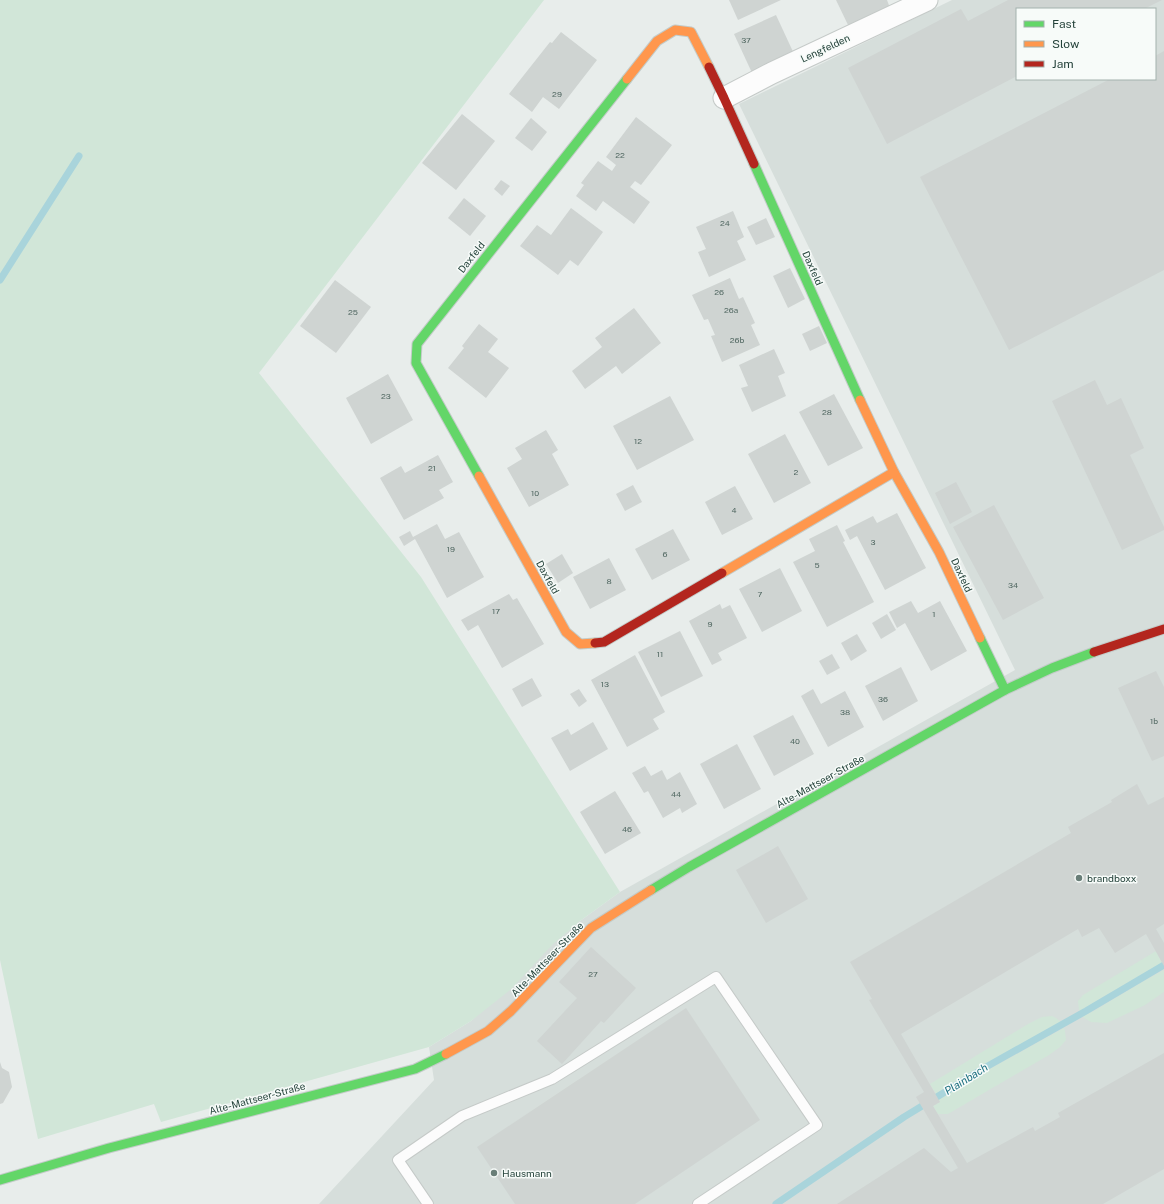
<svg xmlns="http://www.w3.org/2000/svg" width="1164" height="1204" font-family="'Public Sans',sans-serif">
<rect width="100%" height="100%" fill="#e8edeb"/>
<path fill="#d6dedb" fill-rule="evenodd" d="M952 0H1164V1204H319L434 1080 429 1047 471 1021 552 944 580 921 620 892 1015 670 739 104ZM1017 9H1155V79H1017Z"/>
<g fill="#d1e6d8">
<path d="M0 0H544L259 373 421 577 620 892 580 921 553 944 510 990 471 1021 429 1047 161 1122 154 1104 38 1139 0 960Z"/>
<path d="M1156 951 1162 963 1105 996 1080 1011 1079 1010 1078 1001 1083 995Z"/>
<path d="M1164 970V992L1145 1005 1107 1023 1091 1022 1084 1018 1082 1016 1094 1011 1142 982Z"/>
<path d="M1052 1016 1056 1018 1061 1022 974 1071 936 1094 930 1084 1028 1024 1042 1017Z"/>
<path d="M1064 1028 1065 1031 1066 1040 1060 1047 1049 1055 948 1114H938L933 1106 940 1102 938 1099 986 1071Z"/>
</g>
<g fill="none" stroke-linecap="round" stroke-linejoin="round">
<g stroke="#a9d4db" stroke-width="7">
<path d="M0 280 79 156"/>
<path d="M776 1204 904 1117 986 1067 1086 1011 1164 965"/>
</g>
</g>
<g fill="#cfd4d2">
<path d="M729 0H781L738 20Z"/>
<path d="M836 0H887L890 8 849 27Z"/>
<path d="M1008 0H1162L1144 9H1017V76L887 144 848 68 961 9 968 21Z"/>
<path d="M776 15 795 56 753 75 734 34Z"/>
<path d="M561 32 597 60 559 109 543 97 532 112 509 94 550 42 552 43Z"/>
<path d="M1164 51V270L1009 350 920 177 1110 79H1155V56Z"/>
<path d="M462 114 495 141 456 190 422 163Z"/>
<path d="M636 117 672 145 641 185 635 181 630 187 650 202 634 224 603 201 596 211 576 196 584 185 581 183 598 161 612 171 616 165 606 157Z"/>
<path d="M531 118 547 132 532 151 515 138Z"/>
<path d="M501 180 510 186 502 196 494 189Z"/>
<path d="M464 198 486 216 470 236 448 218Z"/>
<path d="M571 208 603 232 578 266 570 260 558 275 520 246 537 225 551 235Z"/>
<path d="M733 211 744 237 737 241 746 260 709 277 698 252 706 249 696 227Z"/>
<path d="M766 218 775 237 756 245 747 227Z"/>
<path d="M790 268 805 299 788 308 773 276Z"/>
<path d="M730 278 739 299 743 297 755 323 751 325 760 345 722 362 711 336 715 335 708 319 704 320 692 295Z"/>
<path d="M335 280 371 307 336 353 300 326Z"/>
<path d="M634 308 661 343 622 374 616 366 585 389 572 371 602 347 595 338Z"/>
<path d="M479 324 498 339 488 352 509 368 486 398 448 368 464 348 462 346Z"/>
<path d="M819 326 827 343 810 351 802 334Z"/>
<path d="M774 349 785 373 778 376 786 396 752 412 741 388 748 386 739 365Z"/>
<path d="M388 374 413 420 371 444 346 398Z"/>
<path d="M1095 380 1107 405 1121 398 1144 448 1130 455 1164 527V530L1122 550 1052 401Z"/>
<path d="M834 394 863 448 828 466 799 412Z"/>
<path d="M670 396 694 440 637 470 613 426Z"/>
<path d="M546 430 558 450 552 454 569 485 529 507 507 468 522 459 515 448Z"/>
<path d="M785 434 811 483 774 503 748 454Z"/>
<path d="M438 455 453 482 439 490 444 498 404 520 380 478 401 466 405 473Z"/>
<path d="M956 482 972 512 950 524 935 493Z"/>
<path d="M633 485 642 502 625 511 616 494Z"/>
<path d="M735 486 753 519 722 535 705 502Z"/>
<path d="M994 505 1044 598 1003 620 953 527Z"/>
<path d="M897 513 926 568 885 590 857 536 850 540 845 530 873 516 877 523Z"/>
<path d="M437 524 445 539 459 532 484 577 447 598 415 539 404 546 399 537 410 531 413 537Z"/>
<path d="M837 525 845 541 843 542 874 602 827 627 793 562 815 551 809 539Z"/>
<path d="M673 529 690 560 652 580 635 549Z"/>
<path d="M562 554 573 573 558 583 546 564Z"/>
<path d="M609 558 626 590 590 609 573 577Z"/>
<path d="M780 568 802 611 762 632 739 589Z"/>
<path d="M509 594 513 600 517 598 544 644 502 668 478 625 468 631 461 620Z"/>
<path d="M911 601 918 613 940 601 967 651 931 671 905 623 897 628 889 612Z"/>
<path d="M720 604 722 609 730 605 747 638 718 653 722 660 712 665 689 621Z"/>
<path d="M887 614 896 630 881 639 872 623Z"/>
<path d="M680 631 703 676 661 697 638 652Z"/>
<path d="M857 634 867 651 851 661 841 643Z"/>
<path d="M832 654 840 668 827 675 819 661Z"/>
<path d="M635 655 665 712 653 719 659 729 627 747 591 680Z"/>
<path d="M901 667 918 701 883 721 865 686Z"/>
<path d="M1156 671 1164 687V756L1152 761 1118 688Z"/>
<path d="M532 678 542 696 522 707 512 689Z"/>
<path d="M579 689 587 701 579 707 570 694Z"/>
<path d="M813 689 821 704 845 691 864 727 828 747 801 696Z"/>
<path d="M793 715 814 754 774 776 753 736Z"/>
<path d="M593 722 608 749 570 771 551 738 568 729 571 735Z"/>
<path d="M737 744 761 789 724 809 700 764Z"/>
<path d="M645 766 651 776 662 770 667 780 680 772 697 804 682 813 680 808 663 818 648 791 644 793 632 773Z"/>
<path d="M1137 784 1148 805 1164 797V924L1156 929 1164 943V966L1146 934 1115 953 1099 928 1082 937 1078 929 901 1034 940 1102 933 1106 967 1163 1033 1127 1035 1131 1060 1117 1058 1113 1164 1053V1169L1103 1204H837L924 1148 951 1172 958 1168 916 1097 924 1092 869 1000 872 999 850 962 1071 833 1068 827 1112 802 1111 800Z"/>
<path d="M615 791 641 833 605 854 580 812Z"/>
<path d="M778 846 808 899 766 923 736 870Z"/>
<path d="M591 947 636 988 604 1023 601 1021 562 1064 537 1041 577 998 559 982Z"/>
<path d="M686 1008 760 1120 635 1204H515L477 1147Z"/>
<path d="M0 1062 2 1068 9 1072 12 1087 3 1103 0 1104Z"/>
</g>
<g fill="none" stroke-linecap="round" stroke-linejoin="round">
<defs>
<path id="lane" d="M428 1204 398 1160 462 1116 552 1079 716 977 817 1125 698 1204"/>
<path id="street" d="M724 98 772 73 927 0"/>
<g id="fast">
<path d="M754 164 860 400"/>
<path d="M479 476 416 363 417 344 627 79"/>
<path d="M980 638 1005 690"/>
<path d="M651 890 689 867 1005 690 1052 668 1094 652"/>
<path d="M0 1180 109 1148 415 1069 446 1054"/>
</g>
<g id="slow">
<path d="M627 79 657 41 675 30 691 32 709 67"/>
<path d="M860 400 894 472 939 552 980 638"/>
<path d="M479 476 566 632 580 644 595 643"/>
<path d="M722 573 894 472"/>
<path d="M446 1054 488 1031 511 1011 591 928 651 890"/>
</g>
<g id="jam">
<path d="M709 67 724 98 754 164"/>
<path d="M595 643 604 642 722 573"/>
<path d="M1094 652 1164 629"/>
</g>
</defs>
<use href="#lane" stroke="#c5cac8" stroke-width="12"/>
<use href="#street" stroke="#c5cac8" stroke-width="23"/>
<use href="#fast" stroke="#c3cbc8" stroke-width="11"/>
<use href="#slow" stroke="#c3cbc8" stroke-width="11"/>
<use href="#jam" stroke="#c3cbc8" stroke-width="11"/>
<use href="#lane" stroke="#fcfcfc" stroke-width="10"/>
<use href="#street" stroke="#fcfcfc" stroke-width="21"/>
<use href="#fast" stroke="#63d668" stroke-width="9"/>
<use href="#slow" stroke="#ff974d" stroke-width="9"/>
<use href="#jam" stroke="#b3261e" stroke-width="9"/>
</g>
<g fill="#697e78" stroke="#f7fbf9" stroke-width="1.5">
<circle cx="1079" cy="878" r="4"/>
<circle cx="494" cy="1173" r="4"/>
</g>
<g text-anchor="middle" stroke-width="3" stroke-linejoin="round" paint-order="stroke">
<g font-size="8" fill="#506761">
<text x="746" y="43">37</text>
<text x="557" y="97">29</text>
<text x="620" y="158">22</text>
<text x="725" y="226">24</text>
<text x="719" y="295">26</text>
<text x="731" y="313">26a</text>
<text x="353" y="315">25</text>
<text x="737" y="343">26b</text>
<text x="386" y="399">23</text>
<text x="827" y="415">28</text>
<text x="638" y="444">12</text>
<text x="432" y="471">21</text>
<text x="796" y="475">2</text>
<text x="535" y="496">10</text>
<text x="734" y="513">4</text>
<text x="873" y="545">3</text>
<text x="451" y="552">19</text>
<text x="665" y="557">6</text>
<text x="817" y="568">5</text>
<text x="609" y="584">8</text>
<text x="1013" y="588">34</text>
<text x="760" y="597">7</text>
<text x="496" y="614">17</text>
<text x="934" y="617">1</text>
<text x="710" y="627">9</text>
<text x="660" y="657">11</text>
<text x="605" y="687">13</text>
<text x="883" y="702">36</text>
<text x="845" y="715">38</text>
<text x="1154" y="724">1b</text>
<text x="795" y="744">40</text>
<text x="676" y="797">44</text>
<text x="627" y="832">46</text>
<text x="593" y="977">27</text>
</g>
<g font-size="10" fill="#24423a" stroke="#f7fbf9">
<text transform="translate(825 48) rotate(-25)" y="4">Lengfelden</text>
<text transform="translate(471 257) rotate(-52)" y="4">Daxfeld</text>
<text transform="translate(813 268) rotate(66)" y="4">Daxfeld</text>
<text transform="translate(962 575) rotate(65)" y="4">Daxfeld</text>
<text transform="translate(548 577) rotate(61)" y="4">Daxfeld</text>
<text transform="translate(820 781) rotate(-29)" y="4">Alte-Mattseer-Straße</text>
<text transform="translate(547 959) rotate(-46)" y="4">Alte-Mattseer-Straße</text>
<text transform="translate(257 1098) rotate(-15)" y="4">Alte-Mattseer-Straße</text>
</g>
<g font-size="10" fill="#24423a" stroke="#f7fbf9" text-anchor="start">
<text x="1087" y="882">brandboxx</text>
<text x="502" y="1177">Hausmann</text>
</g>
<g font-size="11" font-style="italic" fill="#1c6f80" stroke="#f7fbf9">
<text transform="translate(966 1079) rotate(-32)" y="4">Plainbach</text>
</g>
</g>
<rect x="1016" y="8" width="140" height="72" fill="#f7fbf9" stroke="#a3b1ad"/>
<rect x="1024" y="21" width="20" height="6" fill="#63d668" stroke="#a3b1ad"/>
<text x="1052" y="28" font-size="12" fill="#24423a">Fast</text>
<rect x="1024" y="41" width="20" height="6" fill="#ff974d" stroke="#a3b1ad"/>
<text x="1052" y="48" font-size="12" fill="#24423a">Slow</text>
<rect x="1024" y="61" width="20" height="6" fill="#b3261e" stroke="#a3b1ad"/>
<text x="1052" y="68" font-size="12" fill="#24423a">Jam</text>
</svg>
